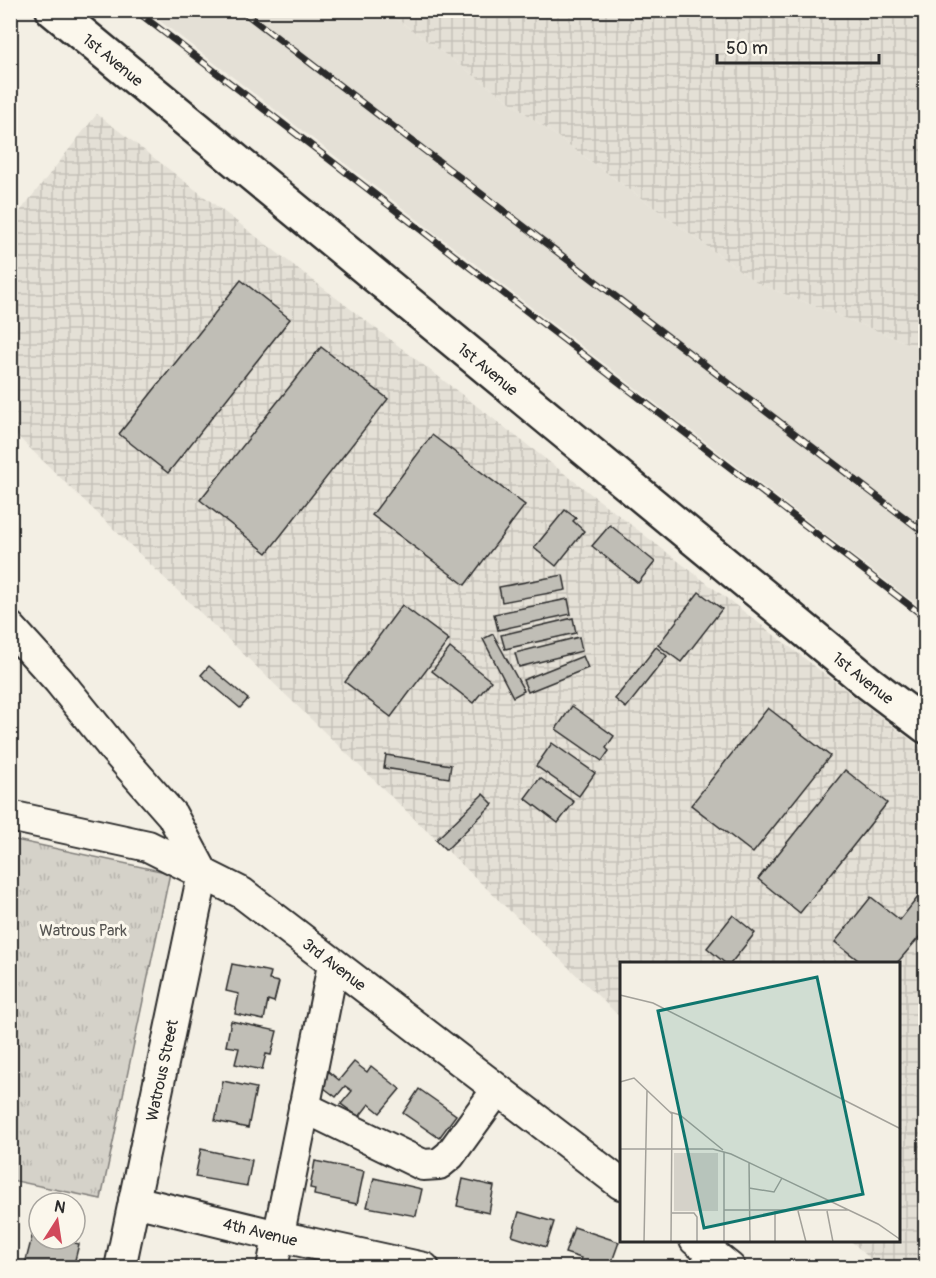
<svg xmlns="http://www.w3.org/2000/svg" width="936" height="1278" font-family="Pangolin,sans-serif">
<defs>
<pattern id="industrial-grid" width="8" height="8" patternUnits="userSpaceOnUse" patternTransform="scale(1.5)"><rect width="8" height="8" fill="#e4e0d6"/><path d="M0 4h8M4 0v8" fill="none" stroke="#c4c0b8"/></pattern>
<pattern id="park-tufts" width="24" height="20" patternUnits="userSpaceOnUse" patternTransform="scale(1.5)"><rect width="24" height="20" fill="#d5d2c9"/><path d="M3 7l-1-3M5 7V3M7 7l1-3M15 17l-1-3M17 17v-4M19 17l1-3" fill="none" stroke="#b7b4ad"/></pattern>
</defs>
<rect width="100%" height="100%" fill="#f3efe4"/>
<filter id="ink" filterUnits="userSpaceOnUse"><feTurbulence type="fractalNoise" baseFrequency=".0167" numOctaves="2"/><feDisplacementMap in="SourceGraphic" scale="12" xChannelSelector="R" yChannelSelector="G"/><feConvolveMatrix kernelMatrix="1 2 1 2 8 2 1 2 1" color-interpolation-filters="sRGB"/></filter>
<g filter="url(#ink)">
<path fill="#e4e0d6" d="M147 11H386L757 283 925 350V611Z"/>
<g fill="url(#industrial-grid)">
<path d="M386 11H925V350L757 283Z"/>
<path d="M97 114 925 751V1267H879L851 1241 898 1240V963H621V1018L11 430 10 224Z"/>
</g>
<path fill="url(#park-tufts)" stroke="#807e7a" stroke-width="1.5" d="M11 839 170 873 101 1199 11 1180Z"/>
<g fill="#c0beb6" stroke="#2b2b2b" stroke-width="1.5">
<path d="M672 10H704L702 17Z"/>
<path d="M241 280 290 319 168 473 119 434Z"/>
<path d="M321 347 388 399 267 553 200 500Z"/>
<path d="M432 435 525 505 465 585 372 515Z"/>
<path d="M565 510 576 518 573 521 584 531 556 566 534 548Z"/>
<path d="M610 525 655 562 638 583 592 546Z"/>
<path d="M563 575 566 590 502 602 499 587Z"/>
<path d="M699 592 722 609 681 662 658 645Z"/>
<path d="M568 599 571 614 498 630 494 614Z"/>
<path d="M402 605 449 640 391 717 345 682Z"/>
<path d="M573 618 576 633 505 649 501 635Z"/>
<path d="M493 634 524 691 513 697 483 639Z"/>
<path d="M579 637 582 651 519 667 515 653Z"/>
<path d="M656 647 667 656 626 708 615 699Z"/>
<path d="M450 648 491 681 473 703 432 671Z"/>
<path d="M583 656 588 668 528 692 523 680Z"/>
<path d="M209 666 248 699 240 708 201 675Z"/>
<path d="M572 706 614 736 606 748 609 751 602 761 556 729Z"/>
<path d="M768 708 830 756 753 853 691 805Z"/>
<path d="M552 743 595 773 579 796 536 766Z"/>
<path d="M386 755 451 765 449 778 384 768Z"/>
<path d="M845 770 887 803 800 913 758 879Z"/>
<path d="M540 778 574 802 558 823 525 798Z"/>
<path d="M483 794 493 804 446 850 436 840Z"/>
<path d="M926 887V929L897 963H862L835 942 871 897 900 920Z"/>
<path d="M733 915 755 933 731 963H725L707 948Z"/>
<path d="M232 964 271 972 269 980 279 982 274 1002 268 1000 264 1020 235 1014 239 994 226 991Z"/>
<path d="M231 1021 277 1031 271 1055 266 1054 262 1070 235 1064 239 1048 226 1046Z"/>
<path d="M354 1062 367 1072 371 1066 400 1089 380 1113 369 1104 359 1117 341 1104 352 1091 345 1086 336 1097 324 1088 328 1071 339 1080Z"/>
<path d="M223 1081 256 1088 248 1128 215 1121Z"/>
<path d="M419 1089 456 1115 439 1138 403 1113Z"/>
<path d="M201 1149 252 1160 247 1186 195 1177Z"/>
<path d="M315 1161 364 1171 357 1204 314 1195 315 1189 310 1188Z"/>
<path d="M374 1178 422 1189 416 1216 367 1207Z"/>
<path d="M463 1179 494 1186 489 1213 457 1206Z"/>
<path d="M519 1212 554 1222 546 1247 512 1236Z"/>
<path d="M574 1227 619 1242 610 1267 590 1261 589 1265 580 1262 581 1258 565 1253Z"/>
<path d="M33 1233 39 1234V1239H58L79 1244 73 1268H24Z"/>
</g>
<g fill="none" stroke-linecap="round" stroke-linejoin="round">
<defs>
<g id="minor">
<path d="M10 627 59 681 114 749 172 815 203 873"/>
<path id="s1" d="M10 816 148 846 242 893 621 1184"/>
<path d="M304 1107 423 1165 439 1164 450 1155 497 1090"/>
<path id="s2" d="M134 1201 278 1236 424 1268"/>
<path d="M695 1240 730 1268"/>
<path id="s3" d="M120 1268 203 873"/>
<path d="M272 1268 333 965"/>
</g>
<g id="major">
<path id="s4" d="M53 10 869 683 926 726"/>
</g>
</defs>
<use href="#minor" stroke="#2b2b2b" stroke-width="34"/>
<use href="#major" stroke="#2b2b2b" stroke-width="38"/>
<use href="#minor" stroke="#fbf7ec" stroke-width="30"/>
<use href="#major" stroke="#fbf7ec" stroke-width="33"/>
<defs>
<g id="rail">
<path d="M135 10 926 618"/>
<path d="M241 10 926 534"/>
</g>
</defs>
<use href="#rail" stroke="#2b2b2b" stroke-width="7"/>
<use href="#rail" stroke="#fbf7ec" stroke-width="4.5" stroke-dasharray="14" stroke-linecap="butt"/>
</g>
</g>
<g text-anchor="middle" stroke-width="6" stroke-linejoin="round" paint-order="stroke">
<g font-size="16" fill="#2b2b2b" stroke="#fbf7ec">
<text dy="6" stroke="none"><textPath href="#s4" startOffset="78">1st Avenue</textPath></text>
<text dy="6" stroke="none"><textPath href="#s4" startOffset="564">1st Avenue</textPath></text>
<text dy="6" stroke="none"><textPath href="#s4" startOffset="1050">1st Avenue</textPath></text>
<text dy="6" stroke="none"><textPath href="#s1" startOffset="363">3rd Avenue</textPath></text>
<text dy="6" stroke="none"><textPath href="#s3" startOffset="202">Watrous Street</textPath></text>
<text dy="6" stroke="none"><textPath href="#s2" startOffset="130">4th Avenue</textPath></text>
</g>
<g font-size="16" fill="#565552" stroke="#fbf7ec">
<text x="83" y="936">Watrous Park</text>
</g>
</g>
<g transform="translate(620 962)">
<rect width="280" height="280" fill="#f3efe4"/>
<path d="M54 191H98V249H54Z" fill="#d5d2c9"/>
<path fill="none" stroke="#a3a19a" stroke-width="1.5" d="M0 33 33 41 281 167M0 120 14 116 52 152 51 280M50 150 60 153 103 188M0 187H93L111 192 258 262 281 278M129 200 130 280M129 226 154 230 162 216M104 248H228M155 249V280M178 249 186 280M207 249 213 280M52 251H74L77 255V280M24 280 27 128M104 280V190"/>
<path fill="#0f766e" fill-opacity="0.15" stroke="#0f766e" stroke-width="3" d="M197 15 243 232 84 266 38 49Z"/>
<rect width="280" height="280" fill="none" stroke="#2b2b2b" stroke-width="3"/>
</g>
<rect width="936" height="1278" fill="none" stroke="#fbf7ec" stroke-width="36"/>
<rect x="18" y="18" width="900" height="1242" fill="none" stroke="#2b2b2b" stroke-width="2" filter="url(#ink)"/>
<g transform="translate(57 1221) rotate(12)"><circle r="28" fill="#fbf7ec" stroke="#a8a59f" stroke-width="1.5"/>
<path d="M0-4.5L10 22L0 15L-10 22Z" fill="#d1495b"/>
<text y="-9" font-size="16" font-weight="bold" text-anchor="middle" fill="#2b2b2b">N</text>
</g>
<path d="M717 54v9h162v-9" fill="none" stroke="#2b2b2b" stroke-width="3"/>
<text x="726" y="54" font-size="18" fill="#2b2b2b" stroke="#fbf7ec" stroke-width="4.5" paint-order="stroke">50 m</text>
</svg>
